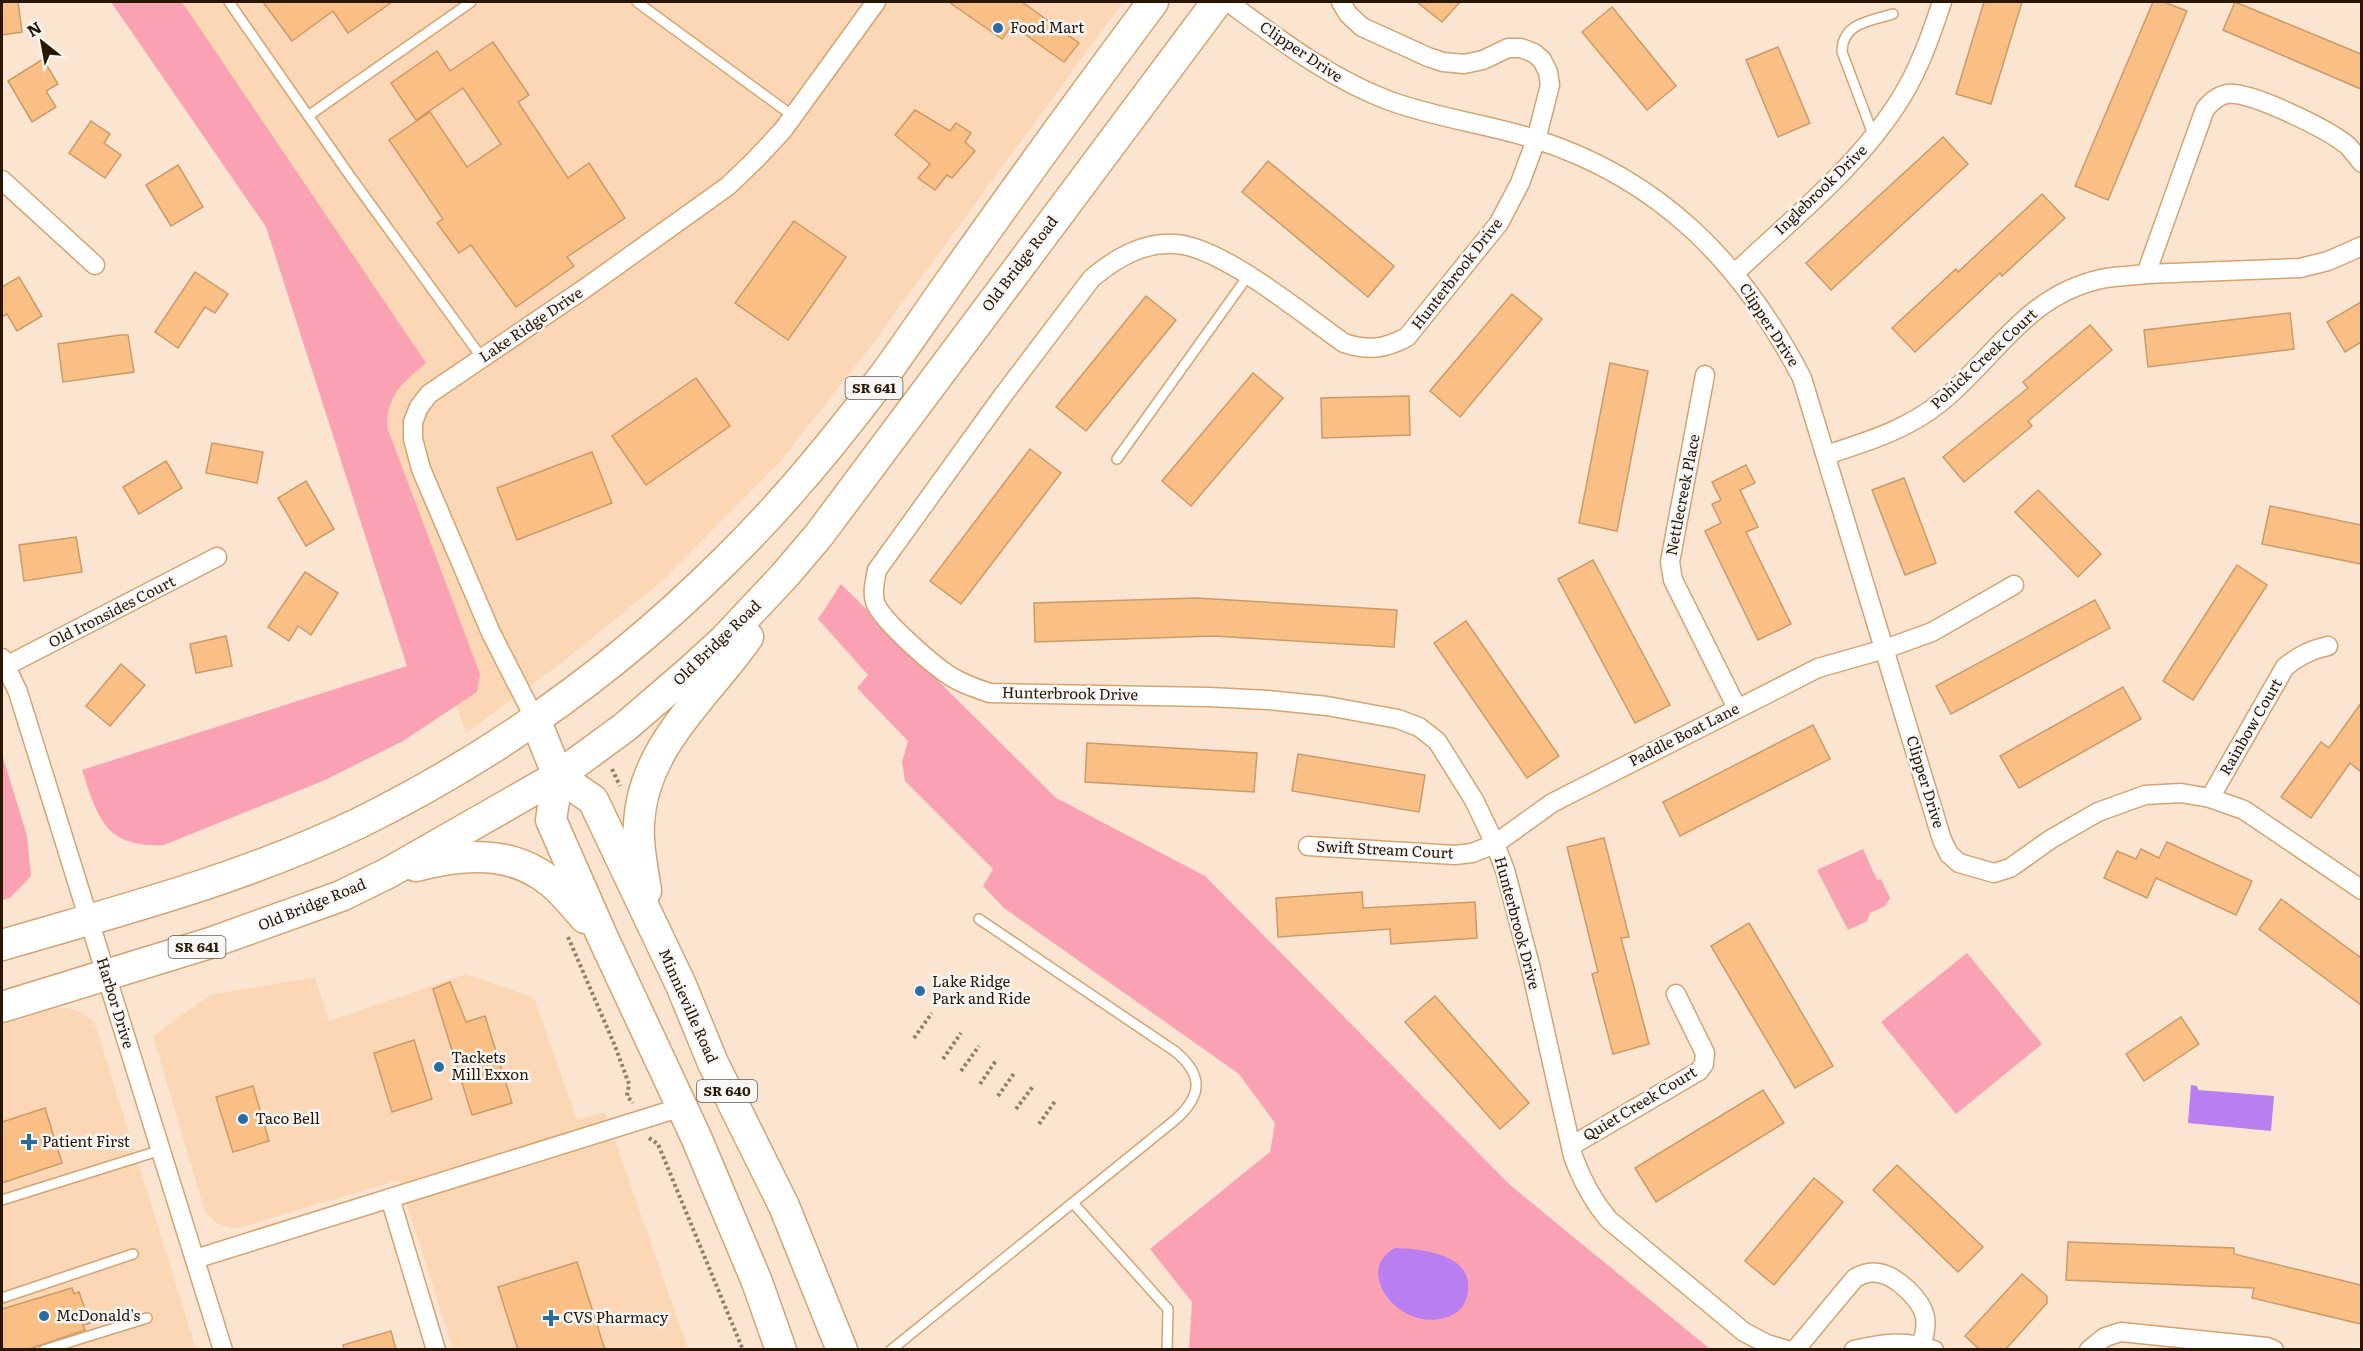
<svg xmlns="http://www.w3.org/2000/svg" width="2363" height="1351" font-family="Literata,serif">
<rect width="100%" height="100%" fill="#fbe5d1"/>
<g fill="#fbd7b5">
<path d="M172 2H1123L871 346 780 462 660 583 560 664 466 733 346 388Z"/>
<path d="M466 974 534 998 577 1120 605 1112 688 1349H453L399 1180 235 1229 218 1224 205 1212 153 1036 210 995 315 977 329 1021Z"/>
<path d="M55 1008H68L80 1012 92 1020 97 1030 196 1349 2 1350V1025Z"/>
</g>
<g fill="#faa1b4">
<path d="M111 2H182L426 363C402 383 387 395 387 427L480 674 477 692 403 741 325 780 164 845C105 848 98 818 82 770L407 666 266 227Z"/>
<path d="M841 584 1056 798 1205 876 1510 1185 1710 1349H1189L1192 1302 1150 1249 1270 1152 1275 1123 1239 1074 1004 908 983 886 993 869 905 781 902 762 908 741 857 688 868 675 818 619Z"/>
<path d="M2 754 27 836 31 876 10 898 2 900Z"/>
<path d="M1863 849 1877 880 1881 879 1890 898 1885 906 1870 913 1867 921 1848 930 1817 870Z"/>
<path d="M1967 953 2042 1044 1956 1114 1881 1022Z"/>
</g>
<g fill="#b97ff1">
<path d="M2191 1085 2197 1086 2198 1090 2274 1096 2271 1131 2188 1123Z"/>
<path d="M1395 1248C1425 1249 1477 1255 1467 1296 1464 1306 1460 1312 1450 1316 1402 1336 1351 1271 1395 1248Z"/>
</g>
<g fill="#fabf84" stroke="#cc9a67" stroke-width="1.5">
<path d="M2 2H18L22 32 2 35Z"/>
<path d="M263 2H392L348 33 333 11 292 41Z"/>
<path d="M949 2H1022L1079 43 1064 62 1012 25 1002 39Z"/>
<path d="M1417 2H1460L1442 22Z"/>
<path d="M1984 2H2022L1991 104 1956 94Z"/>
<path d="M2153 2H2164L2187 11 2108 200 2075 186Z"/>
<path d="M2235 2 2361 54V89L2223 30Z"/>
<path d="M1612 7 1676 86 1647 110 1582 32Z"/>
<path d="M493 42 529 95 518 102 568 178 589 163 625 218 567 257 574 266 516 307 471 245 459 253 437 223 443 219 389 140 430 112 467 167 501 144 463 88 416 120 391 83 437 51 450 71Z"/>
<path d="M1778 47 1810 123 1778 137 1746 60Z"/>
<path d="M43 59 58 84 46 91 56 107 32 122 8 81Z"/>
<path d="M915 110 950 131 956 123 971 133 965 142 975 151 952 178 947 175 935 190 918 178 930 164 895 135Z"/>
<path d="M91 121 110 134 104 143 121 155 105 178 69 153Z"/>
<path d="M1943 137 1968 164 1831 290 1806 263Z"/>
<path d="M1268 161 1394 266 1368 297 1242 192Z"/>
<path d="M178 165 203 207 171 226 146 185Z"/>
<path d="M2042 194 2065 218 2002 276 2000 273 1915 352 1892 328 1956 269 1958 272Z"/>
<path d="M794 221 846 257 788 340 735 303Z"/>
<path d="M195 272 228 294 215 313 205 307 178 348 155 332Z"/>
<path d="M19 277 42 316 17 331 7 314 2 317V287Z"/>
<path d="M1512 294 1542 319 1460 417 1430 391Z"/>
<path d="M1146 296 1176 320 1086 431 1056 407Z"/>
<path d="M2361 302V342L2345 352 2327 322Z"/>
<path d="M2290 313 2294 349 2148 367 2144 330Z"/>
<path d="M2090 325 2112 350 2028 421 2032 426 1964 482 1943 457 2028 388 2023 382Z"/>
<path d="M120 335H128L134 372 63 382 58 344Z"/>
<path d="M1610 363 1648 371 1617 531 1579 523Z"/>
<path d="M1253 373 1283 398 1191 506 1162 481Z"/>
<path d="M696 378 730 426 646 485 612 436Z"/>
<path d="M1409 396 1410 435 1322 438 1321 398Z"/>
<path d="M212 443 263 452 257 483 206 473Z"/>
<path d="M1030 449 1061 473 961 604 930 581Z"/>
<path d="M592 452 612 503 517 540 497 488Z"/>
<path d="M166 461 182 488 139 514 123 487Z"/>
<path d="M1746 465 1755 483 1740 490 1758 527 1746 532 1791 624 1758 640 1705 531 1721 523 1712 504 1721 500 1712 482Z"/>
<path d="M1904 478 1936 563 1905 575 1872 490Z"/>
<path d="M306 481 334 529 306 546 278 498Z"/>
<path d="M2038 490 2101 554 2078 577 2015 512Z"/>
<path d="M2270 506 2361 525V564L2262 544Z"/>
<path d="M76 537 82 572 24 581 19 545Z"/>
<path d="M1593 560 1670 705 1635 723 1558 579Z"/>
<path d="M2237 565 2267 585 2193 700 2163 681Z"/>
<path d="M305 572 338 593 311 635 298 626 289 641 268 627Z"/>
<path d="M1196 598 1397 610 1394 647 1213 636 1035 642 1034 603Z"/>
<path d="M2095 600 2110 628 1951 714 1936 686Z"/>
<path d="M1466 621 1559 756 1527 778 1434 643Z"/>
<path d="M226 636 232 666 196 673 190 644Z"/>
<path d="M121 664 145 685 110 726 86 706Z"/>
<path d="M2123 687 2141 719 2019 788 2000 756Z"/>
<path d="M2361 703V772L2350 763 2311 818 2281 797 2321 742 2329 748Z"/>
<path d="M1813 725 1830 759 1680 836 1663 802Z"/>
<path d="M1087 743 1257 753 1254 792 1085 782Z"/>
<path d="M1298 754 1425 775 1419 812 1292 791Z"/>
<path d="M1604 838 1629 937 1621 938 1649 1044 1613 1054 1592 974 1598 972 1567 847Z"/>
<path d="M2167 842 2252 881 2236 915 2156 878 2147 898 2104 878 2117 851 2136 859 2141 849 2159 858Z"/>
<path d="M1362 892 1363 908 1475 902 1477 938 1391 944 1390 929 1278 937 1276 898Z"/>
<path d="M2281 899 2361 958V1005L2259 929Z"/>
<path d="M1749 923 1833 1066 1795 1088 1711 946Z"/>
<path d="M450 982 466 1022 485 1016 512 1103 472 1115 433 989Z"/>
<path d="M1435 996 1529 1103 1500 1129 1405 1022Z"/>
<path d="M2181 1017 2199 1044 2144 1081 2126 1054Z"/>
<path d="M414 1040 432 1099 392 1112 374 1053Z"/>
<path d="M253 1086 269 1141 233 1152 216 1097Z"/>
<path d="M1763 1090 1784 1123 1656 1202 1635 1168Z"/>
<path d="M45 1108 62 1163 2 1183V1122Z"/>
<path d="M1897 1165 1983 1247 1958 1272 1873 1190Z"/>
<path d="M1814 1178 1843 1202 1774 1285 1745 1261Z"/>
<path d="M2068 1242 2234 1248V1254L2361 1285V1324L2252 1298 2254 1288 2066 1280Z"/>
<path d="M577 1262 605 1350H518L498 1287Z"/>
<path d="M2022 1274 2047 1296V1303L2005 1350H1980L1965 1336Z"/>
<path d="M72 1288 74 1294 79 1292 90 1323 83 1325 85 1330 26 1350H2V1309Z"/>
<path d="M391 1331 396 1350H344L343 1345Z"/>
</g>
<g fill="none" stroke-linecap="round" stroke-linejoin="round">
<defs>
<g id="lane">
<path d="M229 2 350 176 482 358"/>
<path d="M637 2 793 116"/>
<path d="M308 116 471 2"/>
<path d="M1874 137 1842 52C1842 23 1870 21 1893 14"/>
<path d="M1117 459 1248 276"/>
<path d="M2 1200 161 1150"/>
<path d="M1073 1203 1168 1309 1167 1350"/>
<path d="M2 1298 133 1254"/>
<path d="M44 1350 147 1318"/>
<path d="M891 1350 1175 1120C1202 1096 1204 1076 1176 1052L979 919"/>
</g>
<g id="street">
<path d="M1228 2C1279 39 1330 79 1390 101 1437 118 1487 124 1535 139 1661 179 1742 263 1802 378L1942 840 1949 854 1959 863 1994 873 2010 868 2051 839 2098 812 2145 795 2181 793 2210 798 2244 810 2362 890"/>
<path d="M1341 2 1348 14 1362 27 1428 57 1443 62 1464 64 1483 60 1508 48H1521L1534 53 1542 60 1548 72 1550 85 1536 140 1520 183 1499 223 1407 337C1385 349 1368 351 1344 343 1304 315 1221 246 1175 244 1143 242 1116 258 1092 278L1004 394 877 570C875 581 872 591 875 602 880 619 931 663 947 674 960 683 975 688 990 693L1209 697 1268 700 1327 706 1398 719 1419 727 1437 741 1474 800 1495 844 1505 870 1531 969 1573 1156C1582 1181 1592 1200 1609 1220L1744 1332 1767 1344 1787 1350"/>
<path d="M2362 163C2357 157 2352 150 2347 145 2327 129 2251 91 2227 94 2217 96 2211 102 2205 109L2146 274 2300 268 2328 261 2362 246"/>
<path d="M2 180 95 265"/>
<path d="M1735 273C1793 218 1859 166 1901 98 1920 67 1931 35 1942 2"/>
<path d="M1705 375 1670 562 1673 580 1737 708"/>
<path d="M1826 455C1866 442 1907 430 1941 402 1996 357 2025 296 2101 279 2115 276 2131 276 2146 274"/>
<path d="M2 658 18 692 223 1350"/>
<path d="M6 666 217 557"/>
<path d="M535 719 491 633 421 469 413 439V422L419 407 429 394 584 289 728 186 756 159 783 130 876 2"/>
<path d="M2210 798 2285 667C2299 656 2310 650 2328 646"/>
<path d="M1308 846 1455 855 1472 853 1495 844 1552 803 1818 668 1885 649 1932 632 2014 585"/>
<path d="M1571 1146 1699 1071 1704 1064 1705 1053 1676 994"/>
<path d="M390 1198 436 1350"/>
<path d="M195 1259 682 1107"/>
<path d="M1795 1350 1855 1278C1862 1274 1870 1271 1878 1273 1896 1275 1922 1300 1925 1317 1927 1327 1924 1337 1921 1346"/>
<path d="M1854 1350C1882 1343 1906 1340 1934 1350"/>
<path d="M2089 1350 2105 1337 2121 1332 2267 1347 2274 1350"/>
</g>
<g id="primary">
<path d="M535 719 558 776 551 820 603 938 696 1137 757 1282 781 1350"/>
<path d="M558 776 593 800 681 985 713 1063 784 1206 842 1350"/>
<path d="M416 866C456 856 501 850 538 873 557 884 571 902 585 918"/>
<path d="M646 891C643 869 637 845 639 823 643 746 707 696 748 637"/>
<path d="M2 945C122 910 245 878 359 823 495 756 620 666 727 559 784 503 835 441 883 377 907 344 930 310 954 276 1019 184 1086 92 1153 2"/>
<path d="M2 1007 210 943 341 896 388 873 558 776 625 727 690 671 724 640 785 575 819 535 1217 2"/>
</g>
</defs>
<use href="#lane" stroke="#d6a370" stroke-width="12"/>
<use href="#street" stroke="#d6a370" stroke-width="21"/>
<use href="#primary" stroke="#d6a370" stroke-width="33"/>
<g stroke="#937e6a" stroke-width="4" stroke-dasharray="3 3" stroke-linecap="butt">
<path d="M612 769 620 786"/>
<path d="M568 937 615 1046 629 1084 627 1096 633 1103"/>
<path d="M914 1038 932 1013"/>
<path d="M943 1059 961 1033"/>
<path d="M961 1071 979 1046"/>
<path d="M980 1084 997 1059"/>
<path d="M998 1096 1015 1072"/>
<path d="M1016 1109 1034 1085"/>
<path d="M1039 1124 1056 1100"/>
<path d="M649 1138 658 1144 743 1350"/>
</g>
<use href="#lane" stroke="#fff" stroke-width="9"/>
<use href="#street" stroke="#fff" stroke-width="18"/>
<use href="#primary" stroke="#fff" stroke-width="30"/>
</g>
<g fill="#286ca1" stroke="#f7f7f7" stroke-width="2">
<circle cx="998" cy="28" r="6"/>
<circle cx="920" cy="991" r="6"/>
<circle cx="439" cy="1067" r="6"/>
<circle cx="243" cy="1119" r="6"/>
<path d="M26 1133h6v6h6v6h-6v6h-6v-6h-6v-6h6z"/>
<circle cx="44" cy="1316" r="6"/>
<path d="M548 1309h6v6h6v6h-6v6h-6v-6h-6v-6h6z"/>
</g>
<g text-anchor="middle" stroke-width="5" stroke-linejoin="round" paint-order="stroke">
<g fill="#f7f7f7" stroke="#685a4c" stroke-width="1.5">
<rect x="845.5" y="377" width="57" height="22" rx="4.5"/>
<rect x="168.5" y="936" width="57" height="22" rx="4.5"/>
<rect x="697" y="1080" width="60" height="22" rx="4.5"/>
</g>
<g font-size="14" font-weight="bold" fill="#2a1703">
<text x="874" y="393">SR 641</text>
<text x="197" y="952">SR 641</text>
<text x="727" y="1096">SR 640</text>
</g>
<g font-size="15" fill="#2a1703" stroke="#f7f7f7" text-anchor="start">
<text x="1010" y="33">Food Mart</text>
<text x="932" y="987">Lake Ridge<tspan x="932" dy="17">Park and Ride</tspan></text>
<text x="451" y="1063">Tackets<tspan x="451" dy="17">Mill Exxon</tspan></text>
<text x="255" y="1124">Taco Bell</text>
<text x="42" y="1147">Patient First</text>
<text x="56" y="1321">McDonald's</text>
<text x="563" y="1323">CVS Pharmacy</text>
</g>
<g font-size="15" fill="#2a1703" stroke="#f7f7f7">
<text transform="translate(1301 52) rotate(34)" y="5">Clipper Drive</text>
<text transform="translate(1821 190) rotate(-44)" y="5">Inglebrook Drive</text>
<text transform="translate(1020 264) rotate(-53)" y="5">Old Bridge Road</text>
<text transform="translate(1457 274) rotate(-52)" y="5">Hunterbrook Drive</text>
<text transform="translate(531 325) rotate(-34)" y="5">Lake Ridge Drive</text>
<text transform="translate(1769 325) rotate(57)" y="5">Clipper Drive</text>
<text transform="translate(1984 359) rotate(-43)" y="5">Pohick Creek Court</text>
<text transform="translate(1683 495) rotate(-79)" y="5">Nettlecreek Place</text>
<text transform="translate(112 612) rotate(-27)" y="5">Old Ironsides Court</text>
<text transform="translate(717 643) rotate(-44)" y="5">Old Bridge Road</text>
<text transform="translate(1070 694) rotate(1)" y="5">Hunterbrook Drive</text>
<text transform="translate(2251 727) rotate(-60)" y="5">Rainbow Court</text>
<text transform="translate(1684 735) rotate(-27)" y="5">Paddle Boat Lane</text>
<text transform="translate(1925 782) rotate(73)" y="5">Clipper Drive</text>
<text transform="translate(1385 850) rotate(3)" y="5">Swift Stream Court</text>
<text transform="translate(312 905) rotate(-22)" y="5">Old Bridge Road</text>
<text transform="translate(1517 923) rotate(75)" y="5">Hunterbrook Drive</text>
<text transform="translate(115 1003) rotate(73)" y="5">Harbor Drive</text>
<text transform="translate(688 1006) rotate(66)" y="5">Minnieville Road</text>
<text transform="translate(1640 1104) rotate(-31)" y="5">Quiet Creek Court</text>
</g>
</g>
<rect width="2363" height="1351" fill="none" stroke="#2a1703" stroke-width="6"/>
<g transform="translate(42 42) rotate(329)" stroke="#f7f7f7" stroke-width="4.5" paint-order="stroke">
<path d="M0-4.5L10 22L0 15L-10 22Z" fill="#2a1703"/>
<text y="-9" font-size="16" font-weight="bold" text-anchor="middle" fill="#2a1703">N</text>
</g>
</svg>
